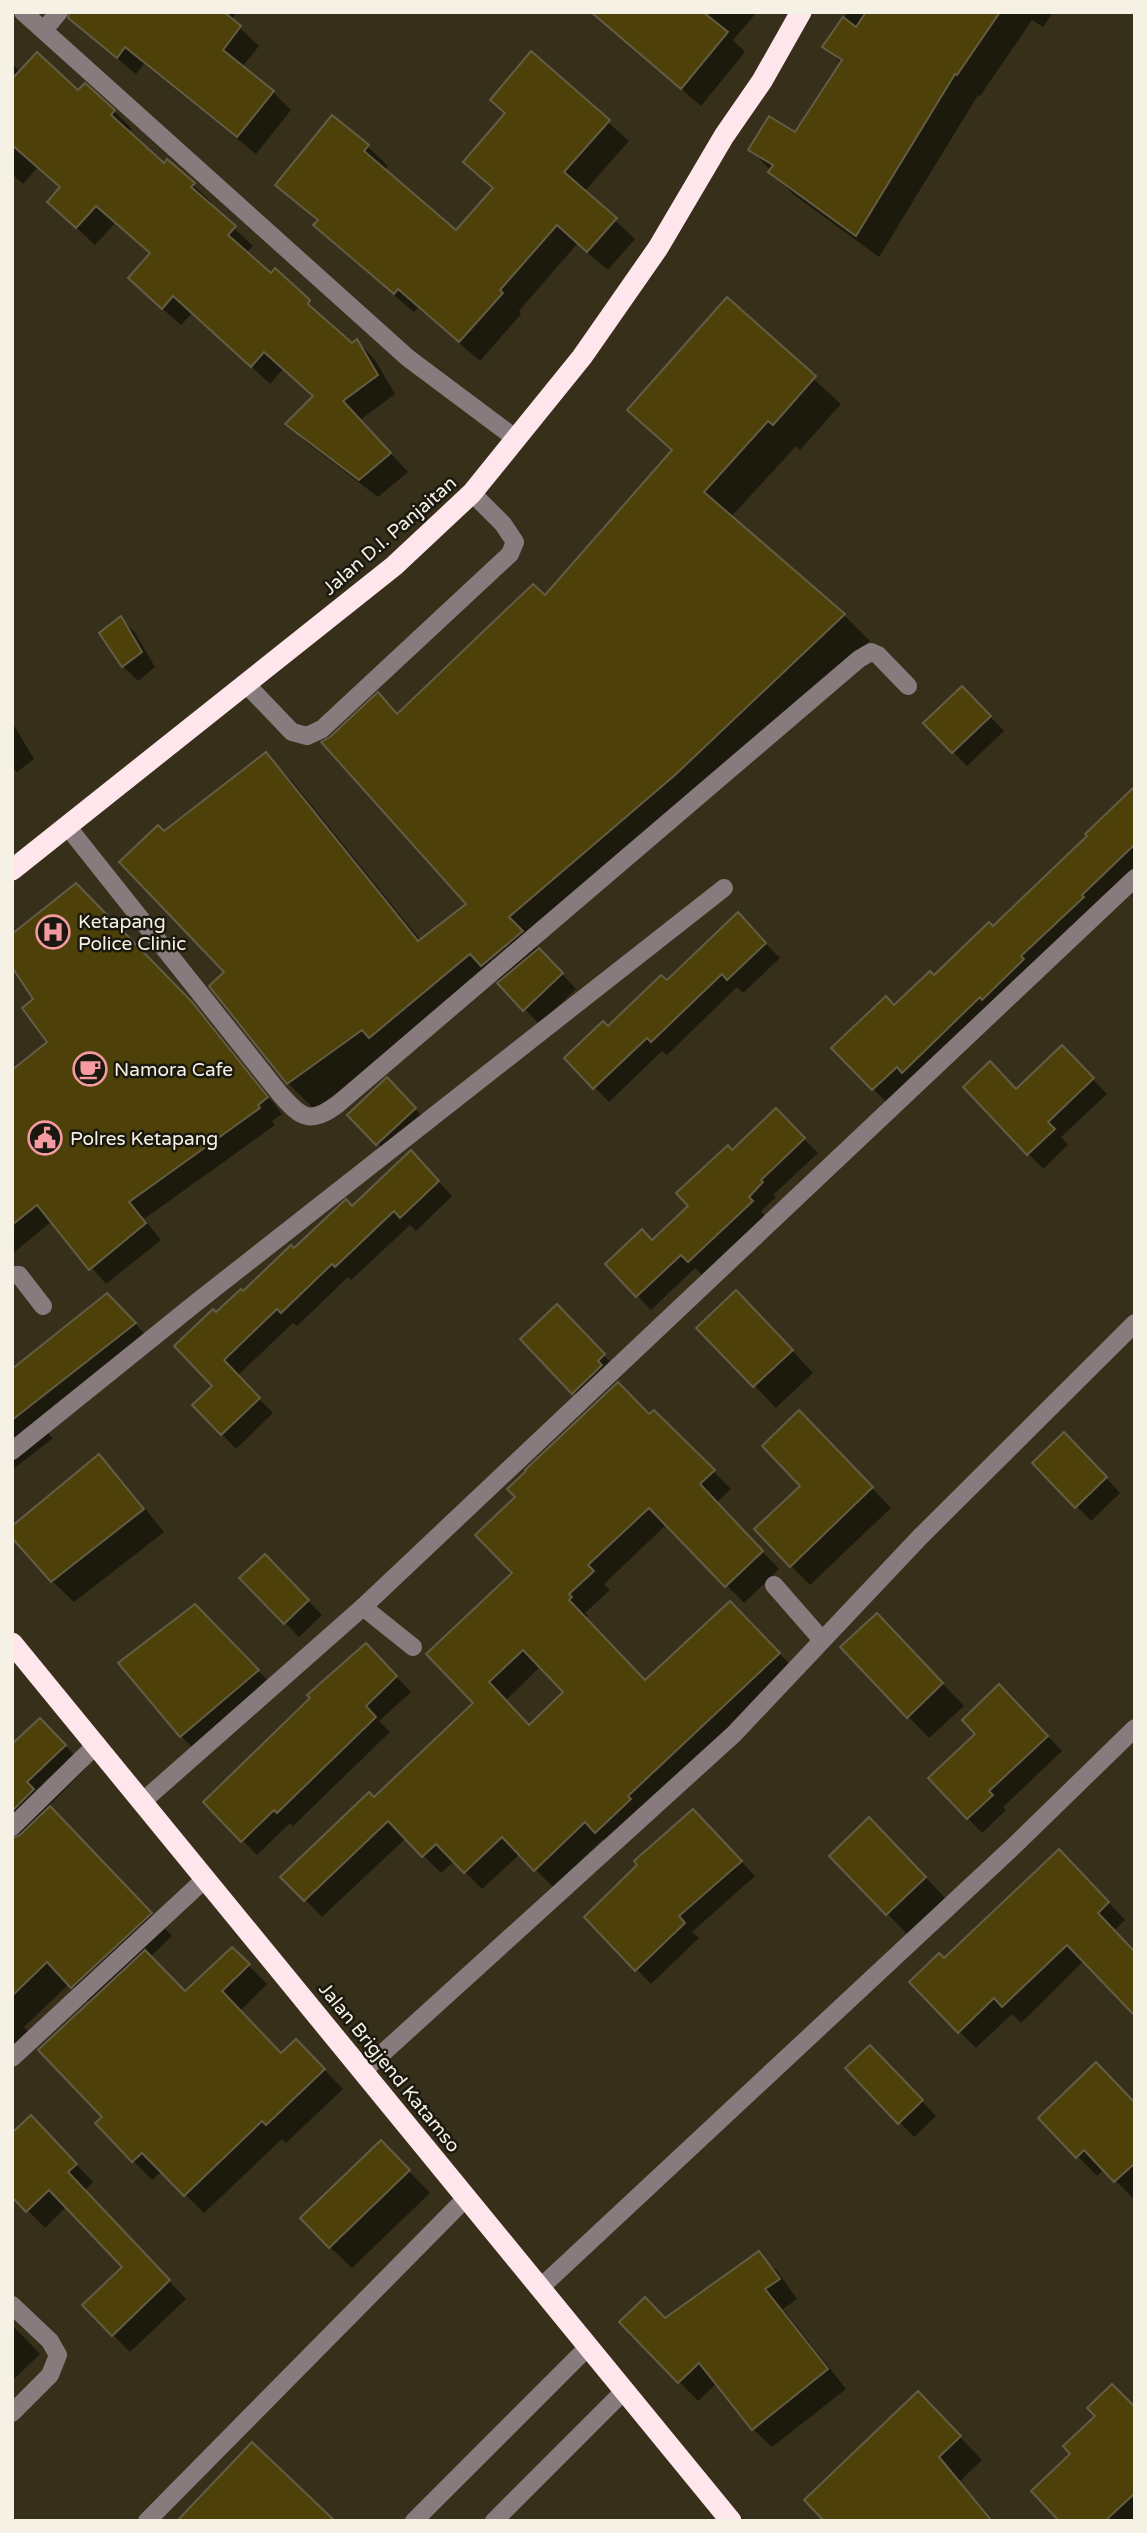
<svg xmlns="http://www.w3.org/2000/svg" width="1147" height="2533" font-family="'Varela Round',sans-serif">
<rect width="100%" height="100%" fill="#36301a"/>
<g fill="#0007" fill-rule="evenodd">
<path d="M80 12H237L231 20 259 46 242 67 273 92 291 110 256 154 144 64 136 74 92 38 73 20Z"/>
<path d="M591 12H757L733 40 745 52 701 106Z"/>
<path d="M848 12H1053L1043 27 1032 20 980 96 978 95 879 257 793 194 750 149 795 134 841 63 825 46Z"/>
<path d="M531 54 629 141 584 192 635 239 608 270 577 244 519 311 521 314 480 361 418 308 414 312 335 245 315 225 318 222 277 185 332 118 368 147 388 166 384 171 456 233 494 189 466 162 507 114Z"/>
<path d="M12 64 21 72 78 93 114 111 132 129 129 133 164 165 168 161 193 185 212 203 209 205 253 246 246 253 271 275 275 271 327 320 326 322 352 345 357 341 375 360 395 394 360 420 408 472 378 497 306 442 288 424 315 397 283 369 270 384 193 312 181 325 148 296 151 254 115 223 95 245 68 220 61 188 38 167 23 184 12 174Z"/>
<path d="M727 300 841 404 800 450 796 446 731 517 844 615 870 641 702 801 534 944 576 989 539 1024 497 980 397 1063 389 1056 314 1109 288 1083 226 972 164 834 266 755 292 781 421 941 469 904 378 695 399 715 545 597 673 451 630 410Z"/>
<path d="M121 618 135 633 155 667 138 681 123 666 102 634Z"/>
<path d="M962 688 1004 731 967 766 925 723Z"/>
<path d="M12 722 34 759 17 772 12 767Z"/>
<path d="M1135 810V873L888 1104 834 1048 894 1007Z"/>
<path d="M76 885 208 1020 282 1114 272 1121 275 1125 144 1219 161 1240 106 1284 52 1221 12 1254V1073L49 1042 36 1000Z"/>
<path d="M737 915 780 958 743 993 737 987 667 1055 662 1051 609 1102 567 1059 667 982Z"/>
<path d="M1062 1047 1107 1094 1061 1137 1068 1145 1043 1169 965 1087 1017 1091Z"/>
<path d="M387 1080 429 1123 392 1158 350 1115Z"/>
<path d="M776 1111 818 1153 773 1195 776 1197 761 1211 765 1216 702 1275 695 1268 651 1310 607 1264 652 1243 691 1206 732 1152Z"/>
<path d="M425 1167 452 1196 416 1231 410 1225 351 1280 348 1277 297 1326 293 1323 237 1376 273 1413 236 1449 195 1406 214 1386 216 1315 294 1251 352 1208Z"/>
<path d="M557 1307 618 1370 611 1376 616 1381 588 1407 523 1339Z"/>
<path d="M758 1314 813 1373 776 1408 699 1328Z"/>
<path d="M129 1317 156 1346 47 1432 53 1438 12 1470V1380Z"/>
<path d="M654 1412 731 1489 716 1503 779 1569 744 1603 667 1524 604 1584 610 1590 585 1613 588 1616 585 1618 646 1682 747 1620 796 1671 614 1849 603 1839 553 1887 520 1854 482 1889 454 1861 441 1873 406 1838 322 1917 283 1877 374 1799 475 1703 514 1573ZM541 1666 566 1692 529 1727 505 1701Z"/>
<path d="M818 1432 891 1508 810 1585 791 1566 802 1486Z"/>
<path d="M1079 1449 1120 1493 1091 1521 1035 1463Z"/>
<path d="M99 1457 121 1479 164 1532 74 1602 52 1581Z"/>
<path d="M265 1556 322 1615 299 1637 242 1578Z"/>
<path d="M194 1606 279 1692 203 1758 181 1736 120 1663Z"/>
<path d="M898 1637 964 1706 929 1738 908 1716Z"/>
<path d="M366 1645 411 1692 379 1721 390 1732 293 1826 290 1823 257 1855 206 1802Z"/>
<path d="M1014 1701 1062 1751 1003 1807 1006 1810 982 1833 930 1779Z"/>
<path d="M62 1742 86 1768 49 1806 172 1936 150 1957 185 1993 232 1949 267 1984 240 2011 282 2055 296 2041 343 2089 286 2143 282 2139 204 2213 162 2171 152 2180 97 2123 104 2117 90 2004 70 1983 24 2027 39 2043 12 2068V1747Z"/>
<path d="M707 1826 755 1876 692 1932 699 1938 651 1984 586 1917Z"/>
<path d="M891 1841 947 1900 909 1936 832 1856Z"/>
<path d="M1076 1868 1125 1920 1021 2023 1012 2014 976 2048 911 1982Z"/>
<path d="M870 2047 936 2116 914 2137 848 2068Z"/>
<path d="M1135 2104V2200L1104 2169 1097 2176 1040 2118Z"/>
<path d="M48 2135 93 2182 84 2191 186 2299 130 2352 113 2335 125 2267 67 2206 45 2228 12 2194Z"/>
<path d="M403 2165 430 2193 352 2268 330 2247Z"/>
<path d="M759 2253 778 2272 797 2299 783 2309 846 2389 772 2447 753 2429 717 2383 698 2401 622 2322 665 2320Z"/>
<path d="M12 2325 40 2354 12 2381Z"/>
<path d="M1135 2409V2521H1062L1073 2454 1097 2416Z"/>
<path d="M940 2416 982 2460 960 2481 994 2521H826Z"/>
</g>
<g fill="#4d4008" stroke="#635d45" stroke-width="2" fill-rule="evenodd">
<path d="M70 12H224L241 26 223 50 274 91 237 137 125 47 117 58 68 18Z"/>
<path d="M591 12H703L728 32 681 89Z"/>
<path d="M866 12H1000L957 75 955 74 856 236 768 172 773 165 748 150 769 116 795 132 842 60 822 47 843 17 856 27Z"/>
<path d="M531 51 610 120 564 172 617 218 587 252 557 225 500 290 503 293 459 342 398 289 394 294 313 225 318 220 275 185 332 115 369 145 364 151 456 230 493 188 463 162 505 113 490 100Z"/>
<path d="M37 52 78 90 85 83 115 110 111 115 164 163 167 159 195 183 191 187 236 226 228 235 271 273 275 268 310 300 308 304 352 343 357 339 378 375 343 401 391 453 359 480 285 424 313 396 264 352 251 367 173 296 162 309 128 278 150 253 96 206 76 228 47 202 60 187 12 145V79Z"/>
<path d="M727 297 816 376 773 425 768 421 704 492 845 614 675 775 509 917 523 931 481 966 470 954 369 1038 362 1030 287 1084 209 986 224 972 119 862 158 825 164 831 266 752 418 941 466 904 321 742 330 737 378 692 397 714 533 584 545 595 672 450 627 410Z"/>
<path d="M121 616 142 652 122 667 99 633Z"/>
<path d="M962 686 991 716 952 753 923 723Z"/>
<path d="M1135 786V844L1082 895 1084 897 1021 956 1024 959 982 1000 980 997 902 1073 897 1067 872 1090 831 1048 886 996 894 1005 930 971 934 975 989 922 993 926 1087 836 1085 834Z"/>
<path d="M76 883 192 1002 268 1097 258 1105 260 1108 129 1202 146 1223 89 1270 37 1205 12 1225V1070L47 1042 22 1008 33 999 12 967V934Z"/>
<path d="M738 912 766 943 727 980 722 974 651 1042 647 1038 593 1089 564 1058 603 1021 608 1026 661 975 667 980Z"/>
<path d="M539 948 563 973 523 1011 497 983Z"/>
<path d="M1062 1045 1094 1078 1048 1122 1055 1129 1027 1155 963 1087 990 1061 1016 1089Z"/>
<path d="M387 1077 416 1108 376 1145 347 1115Z"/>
<path d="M776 1108 805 1138 761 1180 763 1182 749 1197 753 1201 688 1262 681 1255 636 1297 605 1264 642 1229 652 1240 688 1206 676 1193 728 1145 732 1150Z"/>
<path d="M411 1150 439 1181 400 1218 394 1211 335 1267 332 1264 281 1313 277 1309 224 1360 260 1398 221 1435 192 1405 212 1386 174 1346 213 1309 216 1312 241 1289 243 1291 291 1245 294 1248 346 1199 352 1206Z"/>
<path d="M736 1290 793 1350 753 1387 696 1328Z"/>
<path d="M107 1293 136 1323 12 1420V1369Z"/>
<path d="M557 1304 605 1354 598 1361 602 1365 572 1394 520 1339Z"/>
<path d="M618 1382 649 1414 654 1410 715 1470 700 1484 763 1551 725 1587 649 1508 588 1565 594 1571 569 1594 572 1597 569 1600 645 1680 730 1601 780 1653 628 1796 631 1799 595 1833 585 1822 534 1871 502 1837 464 1873 436 1844 422 1857 388 1821 304 1901 280 1877 369 1792 374 1797 473 1703 426 1654 512 1573 475 1535 515 1497 507 1489 526 1471 525 1470ZM523 1650 563 1692 529 1725 489 1682Z"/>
<path d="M799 1410 873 1487 790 1567 754 1529 800 1486 762 1446Z"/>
<path d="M1064 1432 1107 1477 1075 1508 1032 1463Z"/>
<path d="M99 1454 144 1509 51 1582 12 1538V1526Z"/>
<path d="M265 1554 309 1600 284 1624 239 1578Z"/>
<path d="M195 1604 259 1670 180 1737 118 1663Z"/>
<path d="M877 1613 943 1683 907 1718 840 1647Z"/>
<path d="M366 1643 397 1676 366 1706 376 1717 277 1813 274 1810 241 1842 203 1802 310 1698 307 1695Z"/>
<path d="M999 1684 1048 1736 989 1791 993 1795 967 1819 928 1778 975 1734 962 1720Z"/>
<path d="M40 1718 66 1745 27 1782 34 1789 12 1811V1744Z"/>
<path d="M50 1806 152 1913 71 1988 47 1962 12 1996V1838L20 1835Z"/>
<path d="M693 1809 742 1861 679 1916 685 1923 635 1971 584 1917 637 1865 634 1861Z"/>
<path d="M869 1817 926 1877 886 1915 829 1856Z"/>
<path d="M1059 1849 1109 1902 1098 1913 1135 1952V2016L1067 1945 1002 2007 994 1998 958 2033 909 1982 939 1953 944 1958Z"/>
<path d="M232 1947 250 1964 222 1991 281 2053 296 2039 325 2069 266 2125 262 2121 184 2196 142 2153 132 2162 95 2123 102 2117 38 2050 145 1950 185 1991Z"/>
<path d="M870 2045 923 2100 898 2124 845 2068Z"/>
<path d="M1096 2062 1135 2103V2163L1114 2182 1084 2150 1076 2158 1038 2118Z"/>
<path d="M31 2115 77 2164 68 2172 170 2280 112 2336 82 2305 122 2267 49 2190 26 2212 12 2197V2133Z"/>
<path d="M381 2140 410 2170 329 2248 300 2218Z"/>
<path d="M759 2251 780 2279 765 2289 828 2369 752 2430 699 2363 678 2383 619 2322 645 2297 665 2318Z"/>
<path d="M1112 2384 1135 2407V2493L1105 2521H1059L1031 2491 1070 2454 1063 2446 1095 2416 1087 2408Z"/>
<path d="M918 2391 961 2436 939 2457 992 2521H824L804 2500Z"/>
<path d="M252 2442 335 2521H177Z"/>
</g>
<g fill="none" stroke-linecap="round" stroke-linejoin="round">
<g stroke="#887b7e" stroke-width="18">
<path d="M23 12 408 358 515 438"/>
<path d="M44 30 59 12"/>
<path d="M246 684 292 732 307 736 322 729 510 554 515 542 503 524 472 493"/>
<path d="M67 826 280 1094C301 1118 310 1125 338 1104L859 659 871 652 878 655 908 686"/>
<path d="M12 1275H19L43 1306"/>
<path d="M12 1451 197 1302 724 888"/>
<path d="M774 1585 822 1640"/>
<path d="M363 1607 413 1647"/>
<path d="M142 1802 363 1607 1135 878"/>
<path d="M12 1827 97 1744"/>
<path d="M12 2058 205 1879"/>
<path d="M363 2071 734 1734 920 1537 1135 1323"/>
<path d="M541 2287 1016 1844 1135 1728"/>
<path d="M12 2305 50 2341 58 2355 50 2375 12 2413"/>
<path d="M147 2521 467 2197"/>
<path d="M414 2521 589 2346"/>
<path d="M494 2521 625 2390"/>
</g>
<g stroke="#ffe5ec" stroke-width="21">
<path d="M12 870 394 566 472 493 582 357 658 248 724 136 762 81 801 12"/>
<path d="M12 1643 731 2521"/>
</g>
</g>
<defs>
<symbol id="hospital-ring" viewBox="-11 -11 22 22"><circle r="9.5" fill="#1b180f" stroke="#f49aa0" stroke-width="1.5"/><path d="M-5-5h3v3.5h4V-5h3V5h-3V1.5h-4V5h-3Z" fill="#f49aa0"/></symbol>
<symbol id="cafe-ring" viewBox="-11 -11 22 22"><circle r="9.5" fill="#1b180f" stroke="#f49aa0" stroke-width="1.5"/><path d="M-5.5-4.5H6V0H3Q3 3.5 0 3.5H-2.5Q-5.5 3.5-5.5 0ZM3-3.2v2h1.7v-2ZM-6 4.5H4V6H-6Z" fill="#f49aa0"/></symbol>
<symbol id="civic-ring" viewBox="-11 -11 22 22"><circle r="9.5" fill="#1b180f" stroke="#f49aa0" stroke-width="1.5"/><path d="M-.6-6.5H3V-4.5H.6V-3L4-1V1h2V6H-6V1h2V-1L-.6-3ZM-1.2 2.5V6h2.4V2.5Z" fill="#f49aa0"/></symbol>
</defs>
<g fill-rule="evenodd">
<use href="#hospital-ring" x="34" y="913" width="38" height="38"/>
<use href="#cafe-ring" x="71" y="1050" width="38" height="38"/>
<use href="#civic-ring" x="26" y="1119" width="38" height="38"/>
</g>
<g text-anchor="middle" stroke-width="5" stroke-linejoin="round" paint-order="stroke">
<g font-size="19" fill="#f5f1e4" stroke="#1b180f">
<text transform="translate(389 535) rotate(-41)" y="7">Jalan D.I. Panjaitan</text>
<text transform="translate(390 2067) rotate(51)" y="7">Jalan Brigjend Katamso</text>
</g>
<g font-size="19" fill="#f5f1e4" stroke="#1b180f" text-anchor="start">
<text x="78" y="928">Ketapang<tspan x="78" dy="22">Police Clinic</tspan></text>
<text x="114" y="1076">Namora Cafe</text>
<text x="70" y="1145">Polres Ketapang</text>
</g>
</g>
<rect width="1147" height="2533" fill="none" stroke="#f5f1e4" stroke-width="28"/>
</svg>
